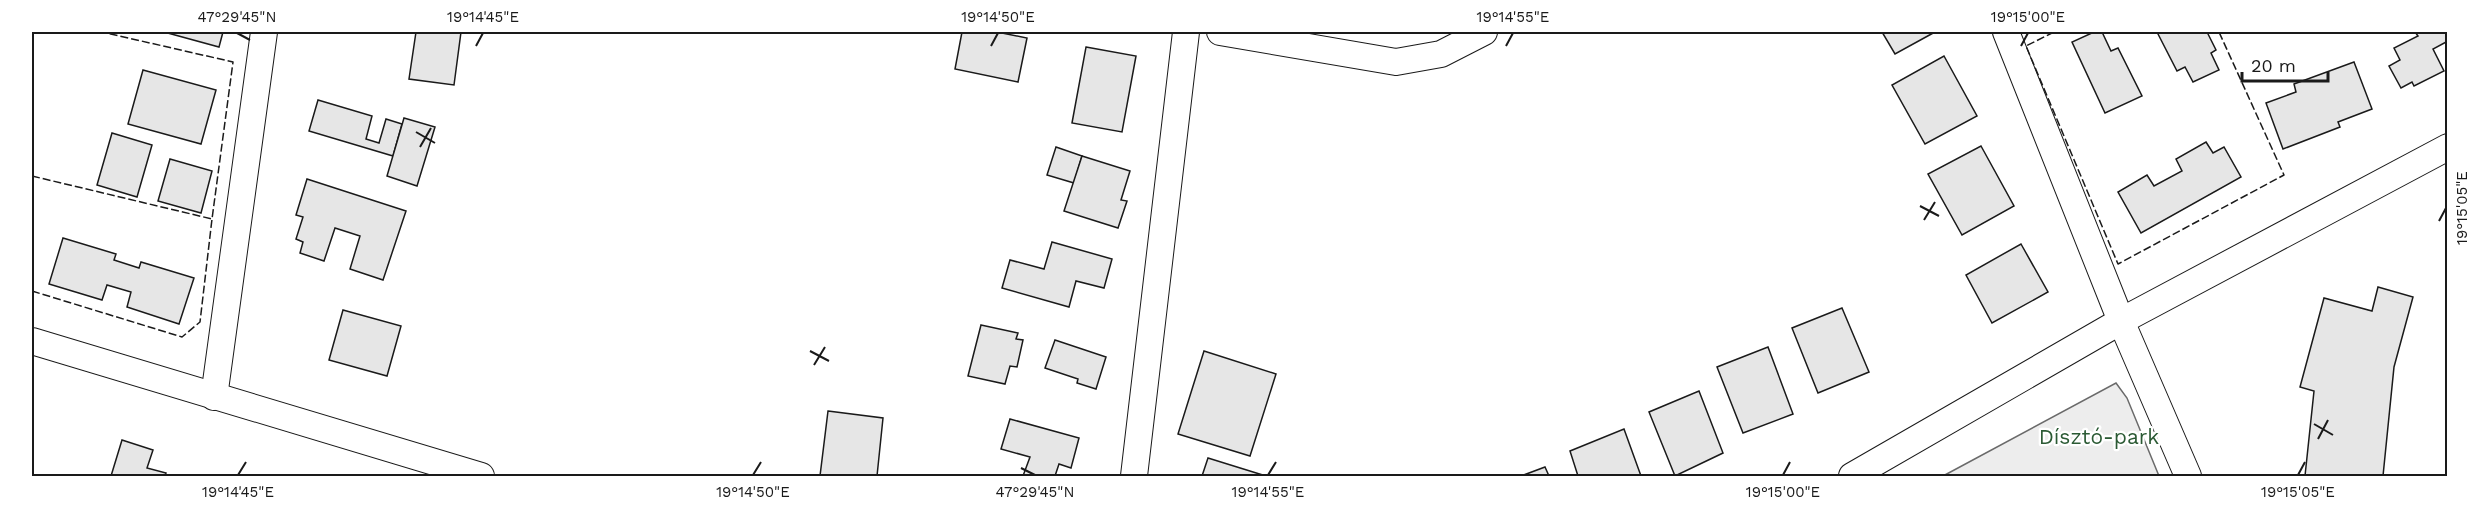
<svg xmlns="http://www.w3.org/2000/svg" width="2479" height="508" font-family="'Work Sans',sans-serif">
<rect width="100%" height="100%" fill="#fff"/>
<path fill="#ededed" stroke="#6a6a6a" stroke-width="1.5" d="M2116 383 2127 398 2159 476H1943Z"/>
<g fill="#e6e6e6" stroke="#1a1a1a" stroke-width="1.5">
<path d="M164 32H223L219 47Z"/>
<path d="M416 32H461L454 85 409 79Z"/>
<path d="M962 32H997L1027 38 1018 82 955 69Z"/>
<path d="M1882 32H1935L1895 54Z"/>
<path d="M2094 32H2102L2111 51 2118 48 2142 96 2105 113 2072 42Z"/>
<path d="M2157 32H2207L2216 50 2211 53 2219 70 2193 82 2185 67 2177 71Z"/>
<path d="M2415 32H2448V41L2433 49 2444 71 2414 86 2412 82 2401 88 2389 66 2400 60 2394 48 2418 36Z"/>
<path d="M1086 47 1136 56 1122 132 1072 123Z"/>
<path d="M1944 56 1977 116 1925 144 1892 85Z"/>
<path d="M2354 62 2372 109 2338 122 2340 127 2283 149 2266 103 2296 92 2294 84Z"/>
<path d="M143 70 216 90 201 144 128 124Z"/>
<path d="M318 100 372 116 366 139 379 143 386 119 402 124 393 156 309 131Z"/>
<path d="M404 118 435 127 417 186 387 176Z"/>
<path d="M112 133 152 145 137 197 97 185Z"/>
<path d="M2206 142 2213 153 2224 147 2241 177 2141 233 2118 192 2147 175 2154 186 2182 171 2176 159Z"/>
<path d="M1981 146 2014 206 1962 235 1928 174Z"/>
<path d="M1056 147 1082 156 1074 183 1047 175Z"/>
<path d="M1082 156 1130 171 1121 200 1127 201 1118 228 1064 211Z"/>
<path d="M170 159 212 171 201 213 158 201Z"/>
<path d="M307 179 406 211 383 280 350 269 360 236 335 228 324 261 300 253 303 242 296 239 303 217 296 215Z"/>
<path d="M63 238 116 254 114 260 139 268 141 262 194 278 179 324 127 307 131 292 107 285 102 300 49 284Z"/>
<path d="M1052 242 1112 259 1104 288 1076 281 1069 307 1002 288 1010 260 1044 269Z"/>
<path d="M2021 244 2048 292 1992 323 1966 275Z"/>
<path d="M2378 287 2413 297 2394 367 2383 476H2305L2314 391 2300 387 2324 298 2372 311Z"/>
<path d="M1842 308 1869 372 1818 393 1792 328Z"/>
<path d="M343 310 401 326 387 376 329 360Z"/>
<path d="M981 325 1018 333 1016 339 1023 340 1017 367 1010 366 1005 384 968 376Z"/>
<path d="M1055 340 1106 357 1096 389 1077 383 1078 379 1045 368Z"/>
<path d="M1768 347 1793 414 1743 433 1717 367Z"/>
<path d="M1204 351 1276 374 1250 456 1178 434Z"/>
<path d="M1699 391 1723 453 1675 476 1649 412Z"/>
<path d="M828 411 883 418 877 476H820Z"/>
<path d="M1010 419 1079 438 1071 468 1059 464 1055 476H1023L1030 457 1001 449Z"/>
<path d="M1624 429 1641 476H1578L1570 451Z"/>
<path d="M122 440 153 450 147 468 166 473 165 476H111Z"/>
<path d="M1208 458 1266 476H1202Z"/>
<path d="M1545 467 1549 476H1521Z"/>
</g>
<g fill="none" stroke-linecap="round" stroke-linejoin="round">
<defs>
<g id="minor">
<path d="M1220 32 1396 62 1441 54 1484 32"/>
<path d="M2006 32 2121 321 2188 476"/>
<path d="M32 341 481 476"/>
<path d="M214 397 264 32"/>
<path d="M1134 476 1186 32"/>
<path d="M1852 476 2121 321 2448 147"/>
</g>
</defs>
<use href="#minor" stroke="#1a1a1a" stroke-width="28"/>
<use href="#minor" stroke="#fff" stroke-width="26"/>
<g stroke="#1a1a1a" stroke-width="1.5" stroke-dasharray="8 3" stroke-linecap="butt">
<path d="M2054 32 2026 46 2118 264 2284 175 2219 32"/>
<path d="M32 176 212 219 233 62 102 32"/>
<path d="M32 291 182 337 200 322 212 219"/>
</g>
</g>
<path fill="none" stroke="#1a1a1a" stroke-width="2" d="M237 33 250 40M476 46 483 33M991 46 998 33M1506 46 1513 33M2021 46 2028 33M416 132 435 143M420 147 431 128M1920 206 1939 216M1924 220 1935 202M2439 221 2446 208M810 351 829 361M814 365 825 347M2314 424 2333 435M2318 439 2328 420M1021 468 1035 475M238 475 246 462M753 475 761 462M1268 475 1276 462M1783 475 1790 462M2298 475 2305 462"/>
<g text-anchor="middle" stroke-width="4.5" stroke-linejoin="round" paint-order="stroke">
<g font-size="21" fill="#2b5a34" stroke="#fff">
<text x="2099" y="444">Dísztó-park</text>
</g>
</g>
<rect width="2479" height="508" fill="none" stroke="#ffffff" stroke-width="66"/>
<path d="M2242 72v9h86v-9" fill="none" stroke="#1a1a1a" stroke-width="3"/>
<text x="2251" y="72" font-size="18" fill="#1a1a1a" stroke="#ffffff" stroke-width="4.5" paint-order="stroke">20 m</text>
<rect x="33" y="33" width="2413" height="442" fill="none" stroke="#1a1a1a" stroke-width="2"/>
<g font-size="15" text-anchor="middle" fill="#1a1a1a">
<text x="237" y="22">47°29'45"N</text>
<text x="483" y="22">19°14'45"E</text>
<text x="998" y="22">19°14'50"E</text>
<text x="1513" y="22">19°14'55"E</text>
<text x="2028" y="22">19°15'00"E</text>
<text transform="translate(2462 208) rotate(-90)" y="5">19°15'05"E</text>
<text x="238" y="497">19°14'45"E</text>
<text x="753" y="497">19°14'50"E</text>
<text x="1035" y="497">47°29'45"N</text>
<text x="1268" y="497">19°14'55"E</text>
<text x="1783" y="497">19°15'00"E</text>
<text x="2298" y="497">19°15'05"E</text>
</g>
</svg>
